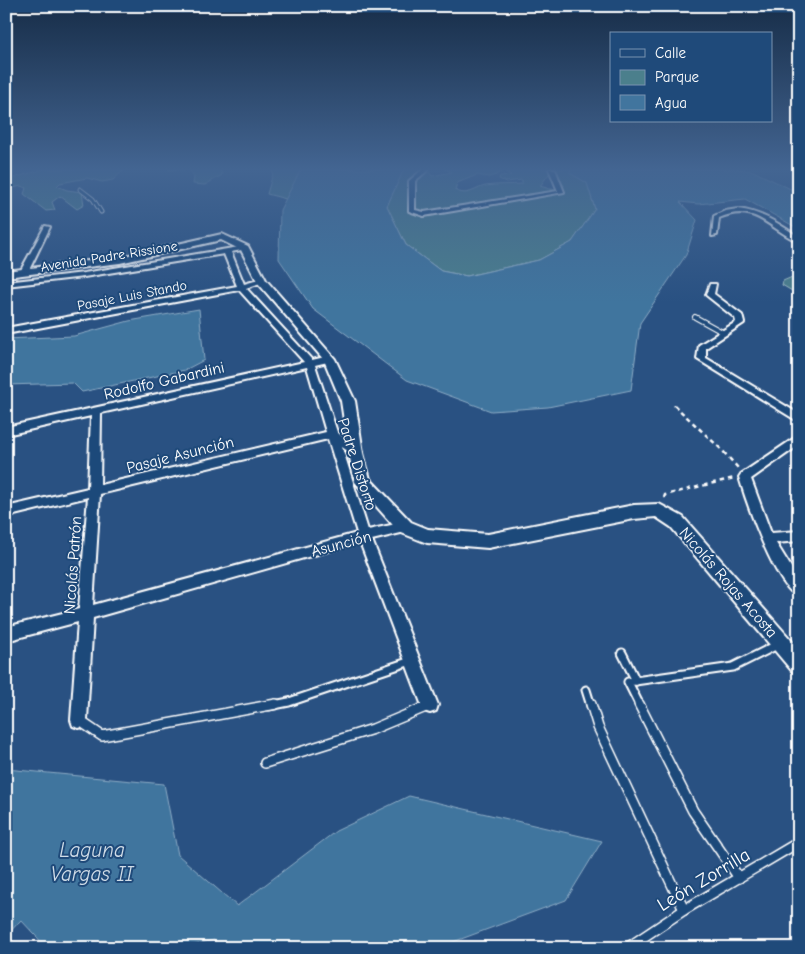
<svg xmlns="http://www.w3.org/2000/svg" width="805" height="954" font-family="'Comic Neue',sans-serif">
<rect width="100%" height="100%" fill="#295182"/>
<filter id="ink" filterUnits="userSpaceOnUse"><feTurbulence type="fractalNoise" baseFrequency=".02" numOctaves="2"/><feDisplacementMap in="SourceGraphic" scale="10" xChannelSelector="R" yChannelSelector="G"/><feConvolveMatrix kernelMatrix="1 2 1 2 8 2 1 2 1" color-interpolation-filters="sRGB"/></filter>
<g filter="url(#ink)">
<g fill="#4b7f8c" stroke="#a5bfc6">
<path d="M44 169H125L113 180 102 182 87 178 60 183 57 186 67 190 82 192 84 205 77 209 60 196 52 202 55 210 46 211 24 194 26 188 21 186 6 190V180Z"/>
<path d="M169 169H221L222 175 205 185 193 184 194 177 189 169 169 170Z"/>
<path d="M270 169H301L286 199 267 194 273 173Z"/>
<path d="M404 169H427L432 176 452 172 445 169H505L496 175 489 177 477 175 457 183 455 190C467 197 474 189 485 186 497 184 511 185 522 184V180L506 182 499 179 500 176 511 175 506 172C519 169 539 165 551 171L540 186 550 189H563L564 185 553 182 552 179 558 173 557 169H571L570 173 587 183 595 209 572 242 539 260 467 276 441 271 406 245 387 206Z"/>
<path d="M799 274V295L782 285 783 281Z"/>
</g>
<g fill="#41759e" stroke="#8dacc5">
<path d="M301 169H404L387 206 406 245 441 271 467 276 539 260 572 242 595 209 587 183 570 173 571 169H738L753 171 799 193V229L745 199 698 204 680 202 697 220 686 255 640 323 631 390 548 407 491 411 407 380 313 309 279 259 280 210Z"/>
<path d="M199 309 204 360 185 370 82 392 73 383 6 385V339L74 336 129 321Z"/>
<path d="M6 769 164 784 178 855 237 906 336 831 409 796 602 841 566 900 437 948H217L214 940 179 948H47L21 920 6 936Z"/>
</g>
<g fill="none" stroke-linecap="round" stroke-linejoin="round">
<defs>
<path id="service-far3" d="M80 189 93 199 101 212"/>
<path id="service-far2" d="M695 317 724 333"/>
<g id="service-far1">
<path d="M622 653 636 681"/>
<path d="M586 690 591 706"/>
<path d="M269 706 289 702 411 661"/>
<path d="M640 706 628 682 733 667 779 644"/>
</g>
<g id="service">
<path d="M591 704 598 727 684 910"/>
<path d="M639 704 693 811 739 878"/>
<path d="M80 721 102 736 276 704"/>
<path d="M265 763 373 729 428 706"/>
<path d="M627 948 684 910 799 842"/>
</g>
<g id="minor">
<path d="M423 169H429L415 181V210L424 212 558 191 549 169H555L564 192 424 216 409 211V181Z"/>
<path d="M738 209C762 212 779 224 799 237V242C769 229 755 202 719 218L717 235 712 236 714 216 725 211Z"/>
<path d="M45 226 50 227 29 270 22 272 21 270Z"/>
<path d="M245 246 247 247V249L231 252 244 284 262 279 266 281 246 288 312 360 329 356 334 359 332 361 315 365 337 432 361 453 356 457 342 447 368 530 405 522 409 523 411 527 409 531 405 532 372 540 438 705 436 711 430 713 424 711 360 542 93 618 87 720 85 726 79 728 73 726 71 720 78 622 6 641V627L79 609 88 497 6 517V507L88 488 91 416 6 435V427L304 362 239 290 6 334V328L237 286 224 254 84 277 6 286V282L84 273ZM307 367 326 432 100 485 101 413ZM328 439 357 533 93 605 100 494Z"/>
<path d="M710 284H716L714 294 742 315 744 323 706 348V358L799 414V422L697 359 699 345 736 322 735 318 706 295Z"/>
<path d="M799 435V445L751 479 771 533 799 531V541L776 543 799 580V597C776 589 746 501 739 477L741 474Z"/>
</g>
<path id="tertiary" d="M222 234 248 246 266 280 335 359 355 401 363 453 370 479 411 522 428 529 488 534 634 505 659 504 683 517 799 649V674L792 671 671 527 656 517 634 519 488 548 427 543 399 532 355 482 349 453 341 401 324 360 258 283 241 250 221 240 120 263 6 277V271L120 257Z"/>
</defs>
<use href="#service-far3" stroke="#fff" stroke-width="5"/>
<use href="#service-far2" stroke="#fff" stroke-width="6"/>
<use href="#service-far1" stroke="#fff" stroke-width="11"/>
<use href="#service" stroke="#fff" stroke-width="12"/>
<use href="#minor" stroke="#fff" stroke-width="4"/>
<use href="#tertiary" stroke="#fff" stroke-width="4"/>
<g stroke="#fff" stroke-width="2.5" stroke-dasharray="4.5 4" stroke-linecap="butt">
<path d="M674 405 721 449 738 468"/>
<path d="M664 498 665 495 734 478"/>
</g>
<use href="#service-far3" stroke="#1f4a7a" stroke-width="3"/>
<use href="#service-far2" stroke="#1f4a7a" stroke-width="4"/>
<use href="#service-far1" stroke="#1f4a7a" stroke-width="7"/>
<use href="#service" stroke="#1f4a7a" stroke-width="9"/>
<use href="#minor" fill="#1f4a7a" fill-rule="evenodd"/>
<use href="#tertiary" fill="#1f4a7a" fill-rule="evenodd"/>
</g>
</g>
<linearGradient id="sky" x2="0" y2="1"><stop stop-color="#172d48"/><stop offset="0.56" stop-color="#436592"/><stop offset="1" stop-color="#436592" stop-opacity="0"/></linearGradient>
<rect width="805" height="302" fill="url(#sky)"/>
<g text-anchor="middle" stroke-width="4" stroke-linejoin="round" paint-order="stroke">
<g font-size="14" fill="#fff" stroke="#1f4a7a">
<text transform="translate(109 256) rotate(-9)" y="5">Avenida Padre Rissione</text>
<text transform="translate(132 295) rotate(-11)" y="5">Pasaje Luis Stando</text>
</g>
<g font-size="16" fill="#fff" stroke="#1f4a7a">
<text transform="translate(164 380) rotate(-13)" y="6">Rodolfo Gabardini</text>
<text transform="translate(180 454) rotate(-14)" y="6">Pasaje Asunción</text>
<text transform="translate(358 464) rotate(72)" y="6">Padre Distorto</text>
<text transform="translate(341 543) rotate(-15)" y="6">Asunción</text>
<text transform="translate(72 565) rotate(-86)" y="6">Nicolás Patrón</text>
<text transform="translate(729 582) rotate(49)" y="6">Nicolás Rojas Acosta</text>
</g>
<g font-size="19" fill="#fff" stroke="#1f4a7a">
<text transform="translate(703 879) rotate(-31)" y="7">León Zorrilla</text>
</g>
<g font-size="21" font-style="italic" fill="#d0dce7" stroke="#1f4a7a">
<text x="92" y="857">Laguna<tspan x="92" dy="24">Vargas II</tspan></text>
</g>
</g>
<rect width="805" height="954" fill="none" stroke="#1f4a7a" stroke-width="25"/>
<rect x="12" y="12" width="780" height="929" fill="none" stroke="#fff" stroke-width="2" filter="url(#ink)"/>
<rect x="610" y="32" width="162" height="90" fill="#1f4a7a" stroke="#7992af"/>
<rect x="620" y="49" width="25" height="8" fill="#1f4a7a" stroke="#7992af"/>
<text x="655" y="58" font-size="15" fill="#ffffff">Calle</text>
<rect x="620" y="70" width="25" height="15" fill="#4b7f8c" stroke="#7992af"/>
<text x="655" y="82" font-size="15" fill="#ffffff">Parque</text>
<rect x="620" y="95" width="25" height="15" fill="#41759e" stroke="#7992af"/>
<text x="655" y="108" font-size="15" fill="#ffffff">Agua</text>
</svg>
